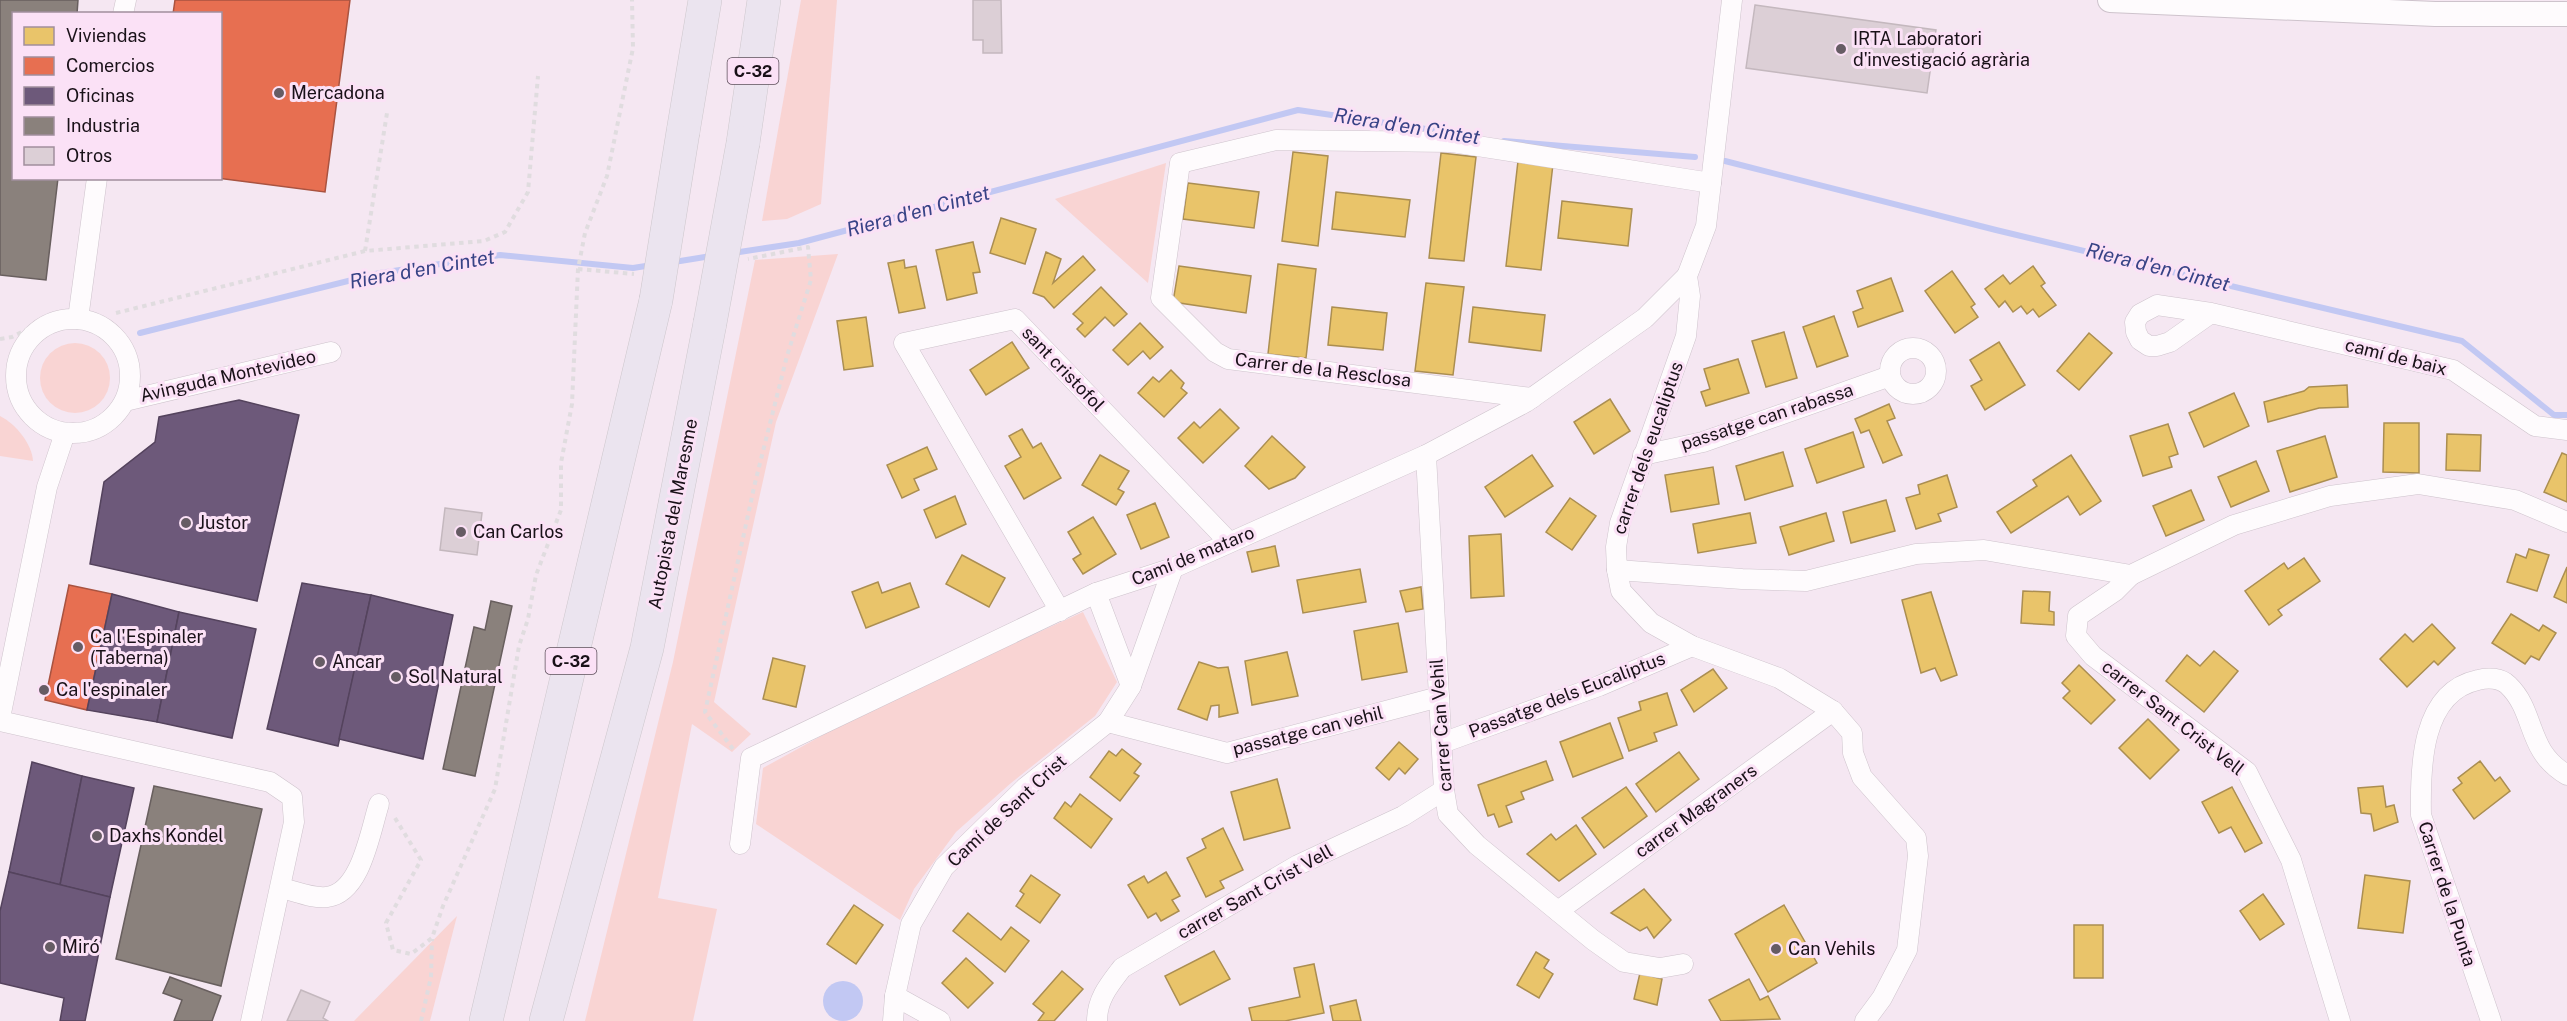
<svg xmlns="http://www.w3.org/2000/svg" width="2567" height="1021" font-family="'Public Sans',sans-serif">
<rect width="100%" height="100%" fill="#f5e7f2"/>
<g fill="#f9d4d3">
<path d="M801 0H837L821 204 787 219 762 221Z"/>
<path d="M1166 163 1148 283 1055 199Z"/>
<path d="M838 254 776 422 714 702 751 734 732 752 692 724 658 898 717 909 693 1021H585L673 662 755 260Z"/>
<circle cx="75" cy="378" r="35"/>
<path d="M0 416C16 424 32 444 33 461L0 456Z"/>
<path d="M1083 612 1117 682 1095 716 1011 783 956 832 914 889 900 920 756 824 763 768 872 708Z"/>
<path d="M457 916 430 1021H354Z"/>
</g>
<circle fill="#c2c8f3" cx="843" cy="1001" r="20"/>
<g fill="#e9c46a" stroke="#ab8e51" stroke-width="1.5">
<path d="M1293 152 1328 156 1318 246 1282 241Z"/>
<path d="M1441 153 1476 157 1464 261 1429 258Z"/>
<path d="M1518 161 1553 164 1541 270 1506 266Z"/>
<path d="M1188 183 1259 192 1254 228 1183 219Z"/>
<path d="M1336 192 1410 200 1405 237 1332 229Z"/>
<path d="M1562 201 1632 209 1628 246 1558 238Z"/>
<path d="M1001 218 1036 229 1025 264 990 253Z"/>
<path d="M973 242 980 272 973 273 977 293 947 300 936 250Z"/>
<path d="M1046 252 1061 259 1053 283 1083 256 1095 270 1054 308 1044 297 1033 293Z"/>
<path d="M904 260 905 268 916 266 925 308 899 313 888 263Z"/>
<path d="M1278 264 1316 269 1306 358 1268 354Z"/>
<path d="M1179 266 1251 276 1246 313 1173 302Z"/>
<path d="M2033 266 2045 283 2041 286 2056 305 2039 317 2033 309 2027 314 2021 306 2013 312 2005 301 1999 307 1985 289 2003 275 2010 284Z"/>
<path d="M1952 271 1975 304 1971 307 1978 317 1955 333 1925 291Z"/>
<path d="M1891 278 1903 311 1858 327 1853 312 1863 308 1857 291Z"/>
<path d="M1426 283 1464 287 1453 375 1415 371Z"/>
<path d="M1101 287 1127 314 1114 326 1105 317 1085 337 1077 329 1083 323 1073 314Z"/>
<path d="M1332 307 1387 313 1383 350 1328 345Z"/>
<path d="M1473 307 1545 315 1541 351 1469 342Z"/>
<path d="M1834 316 1848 356 1817 367 1803 327Z"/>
<path d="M866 317 873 366 844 370 837 321Z"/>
<path d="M1140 323 1163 347 1150 359 1143 351 1128 365 1113 350Z"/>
<path d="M1784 332 1797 378 1766 387 1752 341Z"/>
<path d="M2089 333 2112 353 2079 390 2057 371Z"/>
<path d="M1012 342 1029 368 986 395 970 370Z"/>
<path d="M1999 342 2025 385 1985 410 1971 386 1982 380 1970 360Z"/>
<path d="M1738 359 1749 393 1706 406 1701 392 1710 389 1704 369Z"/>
<path d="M1171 370 1184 383 1181 388 1187 393 1164 417 1138 393 1153 377 1159 382Z"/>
<path d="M2347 385 2348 407 2319 408 2268 422 2264 402 2304 391 2309 387Z"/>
<path d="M2234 393 2249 426 2204 447 2189 413Z"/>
<path d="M1610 399 1630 431 1594 454 1574 422Z"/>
<path d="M1889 404 1895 418 1887 421 1902 455 1883 463 1869 430 1861 433 1855 419Z"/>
<path d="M1220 409 1239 428 1203 463 1178 438 1194 422 1200 428Z"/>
<path d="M2384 423H2419V473L2383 472Z"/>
<path d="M2168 424 2178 454 2169 457 2172 467 2143 476 2130 436Z"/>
<path d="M1022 429 1033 448 1041 443 1061 478 1024 499 1005 466 1021 457 1009 436Z"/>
<path d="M1853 432 1864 467 1817 483 1805 449Z"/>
<path d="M2447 434 2481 435 2480 471 2446 470Z"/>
<path d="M1272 436 1305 467 1295 478 1269 489 1245 466Z"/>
<path d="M2325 436 2337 477 2290 492 2277 451Z"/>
<path d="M927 447 937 469 914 479 919 490 902 498 887 465Z"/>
<path d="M1783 452 1793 486 1745 500 1736 466Z"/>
<path d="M2562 453 2567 455V502L2544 492Z"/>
<path d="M1100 455 1129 471 1118 489 1124 492 1116 505 1082 485Z"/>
<path d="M1532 455 1553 486 1505 517 1485 487Z"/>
<path d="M2071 455 2101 501 2080 515 2068 496 2011 533 1997 512 2037 486 2033 480Z"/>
<path d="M2256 461 2269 491 2231 507 2218 477Z"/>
<path d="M1713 467 1719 504 1671 512 1665 475Z"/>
<path d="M1947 475 1957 507 1938 514 1941 521 1916 529 1906 498 1920 494 1918 485Z"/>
<path d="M2191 490 2204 520 2166 536 2153 506Z"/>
<path d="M955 496 966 524 936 538 924 510Z"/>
<path d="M1570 498 1596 516 1572 550 1546 532Z"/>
<path d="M1886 500 1895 531 1851 543 1843 512Z"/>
<path d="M1155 503 1169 537 1141 549 1127 515Z"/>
<path d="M1750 513 1756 543 1698 553 1693 524Z"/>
<path d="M1826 513 1834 541 1789 555 1780 527Z"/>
<path d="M1093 517 1116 554 1083 574 1073 559 1081 554 1068 532Z"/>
<path d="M1501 534 1504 596 1471 598 1469 536Z"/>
<path d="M1275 546 1279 566 1252 572 1247 552Z"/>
<path d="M2529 549 2549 555 2537 591 2507 582 2516 554 2526 558Z"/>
<path d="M962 555 1005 578 989 607 946 584Z"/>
<path d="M2304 558 2320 581 2278 610 2282 615 2269 625 2245 591 2284 563 2288 569Z"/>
<path d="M2567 567V603L2554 597Z"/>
<path d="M1360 569 1366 602 1303 613 1297 580Z"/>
<path d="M878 582 882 593 910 583 919 607 866 628 852 592Z"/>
<path d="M1421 587 1423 609 1406 612 1400 591Z"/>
<path d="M2023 591 2050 592 2049 611 2054 612V625L2021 623Z"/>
<path d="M1931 592 1957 675 1941 681 1935 668 1921 673 1902 600Z"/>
<path d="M2511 614 2539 631 2543 625 2556 633 2539 660 2531 656 2525 664 2492 643Z"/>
<path d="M1398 623 1407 672 1362 680 1354 631Z"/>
<path d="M2432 624 2455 648 2438 665 2434 661 2407 687 2380 659 2405 634 2413 642Z"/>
<path d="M2214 651 2238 671 2204 712 2166 681 2187 655 2200 666Z"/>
<path d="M1287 652 1298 696 1252 705 1245 661Z"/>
<path d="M773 658 805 666 796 707 763 699Z"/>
<path d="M1199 662 1218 668 1228 667 1238 713 1219 717V705L1211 706 1207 720 1178 709Z"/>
<path d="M2079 665 2115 700 2091 724 2063 698 2070 691 2062 683Z"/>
<path d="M1713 669 1727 688 1694 712 1681 690Z"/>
<path d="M1667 693 1677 725 1654 733 1657 741 1629 751 1618 718 1641 710 1639 702Z"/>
<path d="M2148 719 2179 750 2150 779 2119 748Z"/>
<path d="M1610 723 1623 758 1573 777 1560 742Z"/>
<path d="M1399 742 1418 759 1405 774 1399 768 1389 780 1376 768Z"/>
<path d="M1122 749 1141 764 1134 773 1139 776 1120 801 1090 777 1109 751 1116 756Z"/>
<path d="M1679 752 1699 779 1656 812 1636 784Z"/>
<path d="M1546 761 1553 780 1521 792 1524 799 1506 806 1512 822 1499 827 1494 814 1488 816 1478 785Z"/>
<path d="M2480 761 2495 781 2500 777 2510 791 2474 819 2453 790 2462 783 2458 778Z"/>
<path d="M1277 779 1290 828 1244 840 1231 792Z"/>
<path d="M2383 786 2386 807 2394 805 2398 822 2374 831 2371 814 2361 813 2358 788Z"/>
<path d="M1626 787 1647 816 1604 848 1582 818Z"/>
<path d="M2232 787 2262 843 2245 852 2231 827 2219 833 2202 802Z"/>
<path d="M1080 794 1112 819 1091 848 1054 818 1065 802 1071 807Z"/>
<path d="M1576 825 1596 854 1559 881 1527 854 1551 834 1556 840Z"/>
<path d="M1223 828 1243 870 1220 881 1224 888 1206 897 1187 858 1206 848 1202 839Z"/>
<path d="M1166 872 1180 896 1172 900 1179 911 1161 921 1156 913 1148 918 1128 885 1144 876 1148 883Z"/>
<path d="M1031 875 1060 895 1040 923 1016 906 1024 894 1020 891Z"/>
<path d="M2365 875 2410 881 2403 933 2358 928Z"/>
<path d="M1644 889 1671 920 1654 938 1647 927 1640 931 1611 913Z"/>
<path d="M2263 894 2284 924 2260 940 2240 911Z"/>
<path d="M854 905 883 925 856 964 827 944Z"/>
<path d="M1784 905 1817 963 1768 992 1735 934Z"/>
<path d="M968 913 1001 940 1011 927 1029 941 1005 972 953 931Z"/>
<rect x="2074" y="925" width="29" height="53"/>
<path d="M1214 951 1230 979 1180 1005 1165 976Z"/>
<path d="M1536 952 1549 960 1544 968 1553 974 1539 998 1517 985Z"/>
<path d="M966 958 993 983 968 1008 942 983Z"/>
<path d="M1314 964 1324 1013 1285 1021H1252L1249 1008 1300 997 1294 968Z"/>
<path d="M1062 971 1083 989 1054 1021H1038L1044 1013 1033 1004Z"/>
<path d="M1640 973 1662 979 1657 1005 1634 999Z"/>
<path d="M1749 979 1760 1000 1768 996 1780 1019 1721 1021 1709 1000Z"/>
<path d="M1356 1000 1361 1021H1333L1330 1006Z"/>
</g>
<g fill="#e76f51" stroke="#a95340" stroke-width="1.5">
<path d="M175 0H350L325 192 217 178H220V14H173Z"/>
<path d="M69 585 112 594 87 710 45 700Z"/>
</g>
<g fill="#6d597a" stroke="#54435d" stroke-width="1.5">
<path d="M239 400 299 415 257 601 90 564 104 482 155 442 159 417Z"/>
<path d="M302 583 371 595 338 746 267 729Z"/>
<path d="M112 594 179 612 157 722 87 710Z"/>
<path d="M371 595 453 615 423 759 339 739Z"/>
<path d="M179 612 256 629 232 738 157 722Z"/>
<path d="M32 762 82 776 60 885 9 872Z"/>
<path d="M82 776 134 788 110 897 60 885Z"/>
<path d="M9 872 110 897 85 1021H60L64 998 0 983V911Z"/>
</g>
<g fill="#8a817c" stroke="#685f5e" stroke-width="1.5">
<path d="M0 0H78L77 14H14V178H58L46 280 0 275Z"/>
<path d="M491 601 512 606 475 776 443 769 474 627 485 630Z"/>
<path d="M154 786 262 809 221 986 116 959Z"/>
<path d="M170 977 221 996 212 1021H174L182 1000 163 993Z"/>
</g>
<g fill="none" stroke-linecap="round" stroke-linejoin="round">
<g stroke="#c2c8f3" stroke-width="6">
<path d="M1504 141 1695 157"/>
<path d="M1725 161 1996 230 2462 341 2554 415H2567"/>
<path d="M733 253 799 243 1298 110 1453 133"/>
<path d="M674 262 711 256"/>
<path d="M140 333 380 273 500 255 633 268 652 265"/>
</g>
</g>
<g fill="#dccfd6" stroke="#c4b8be" stroke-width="1.5">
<path d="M973 0H1001L1002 53H983V40H973Z"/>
<path d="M1755 5 1936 30 1927 93 1746 68Z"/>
<path d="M445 508 482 513 477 555 440 550Z"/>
<path d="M301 990 330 1002 323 1018 328 1021H287Z"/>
</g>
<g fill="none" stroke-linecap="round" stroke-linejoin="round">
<defs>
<g id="minor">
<path d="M1732 0 1706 226 1687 276 1690 296 1686 336 1620 523 1616 547 1617 570 1621 591 1634 605 1651 623 1692 646 1779 678 1833 711 1852 733 1853 753 1862 777 1916 838 1918 856 1907 950 1882 998 1865 1021"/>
<path d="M123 14 126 0"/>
<path d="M2211 313 2170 342 2157 346H2149L2140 340 2136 332 2135 322 2140 314 2157 305 2211 313 2453 370 2535 426 2567 430"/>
<path d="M78 319 97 178"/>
<circle cx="73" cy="376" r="57"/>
<circle cx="1913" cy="371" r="23"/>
<path d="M1532 398 1228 359 1215 352 1161 298 1180 163 1276 140 1452 142 1711 183"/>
<path d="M125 401 331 352"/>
<path d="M1426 455 1444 790 1448 814 1477 845 1593 940 1624 962 1660 968 1683 964"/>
<path d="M1643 455 1703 442 1890 376"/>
<path d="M1617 570 1742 579 1806 581 1916 554 1984 550 2131 575 2234 525 2330 496 2418 484 2515 500 2567 522"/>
<path d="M2131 575 2115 591 2078 616 2076 636 2093 656 2247 772 2291 860 2340 1021"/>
<path d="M1060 611 904 343 1015 319 1229 542"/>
<path d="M1131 686 1173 568"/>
<path d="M0 718 47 487 65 433"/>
<path d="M0 721 270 782 292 797 294 822 251 1021"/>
<path d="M1108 722 1227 753 1439 697"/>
<path d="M1442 743 1599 686 1692 646"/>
<path d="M740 844 751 758 1096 593 1173 568 1426 455 1526 402 1645 318 1687 276"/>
<path d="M281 888C295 891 313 899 327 897 361 893 370 832 379 804"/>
<path d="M1558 911 1833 711"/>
<path d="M895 996 940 1021"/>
<path d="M893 1021 895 996 911 924 944 867 1026 787 1108 722 1131 686 1096 593"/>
<path d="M1097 1021C1097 999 1109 985 1122 968L1298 865 1403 816 1444 790"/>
<path d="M2491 1021 2421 815C2420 767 2421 692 2478 680 2488 677 2501 678 2508 685 2537 713 2525 750 2567 775"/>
</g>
<path id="tertiary" d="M2110 0 2435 14H2567"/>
<g id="motorway">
<path d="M683 132 705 0"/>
<path d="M743 143 764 0"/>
<path d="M486 1021 656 300"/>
<path d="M546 1021 647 648 710 323"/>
</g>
</defs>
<use href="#minor" stroke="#cec3cc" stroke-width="21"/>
<use href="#tertiary" stroke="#cec3cc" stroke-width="26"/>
<use href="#motorway" stroke="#cdc7cc" stroke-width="34"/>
<g stroke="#e0dcdf" stroke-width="4" stroke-dasharray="4.5 4.5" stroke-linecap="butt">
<path d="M365 251 387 113"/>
<path d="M578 269 634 274"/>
<path d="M116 313 365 251 484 241 505 232 528 192 538 76"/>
<path d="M0 339 12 337 61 312"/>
<path d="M733 749 705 712 755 483 787 356 811 280 808 247 748 259"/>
<path d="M395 818 421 860 386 923 393 950 411 954 432 938 443 906 495 789 519 646 528 619 536 575 561 510V463L572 404 578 269 585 233 607 176 633 48 632 0"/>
<path d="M421 1021 431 977 432 939"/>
</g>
<use href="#minor" stroke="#fefbfd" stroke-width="20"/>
<use href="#tertiary" stroke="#fefbfd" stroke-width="24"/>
<use href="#motorway" stroke="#ebe4ef" stroke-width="33"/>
<defs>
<g id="motorway-bridge">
<path d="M656 300 683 132"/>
<path d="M710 323 743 143"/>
</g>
</defs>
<use href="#motorway-bridge" stroke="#cdc7cc" stroke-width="34" stroke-linecap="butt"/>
<use href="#motorway-bridge" stroke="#ebe4ef" stroke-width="33"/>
</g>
<g fill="#665c64" stroke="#fbe1f6" stroke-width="2">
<circle cx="1841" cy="49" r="6"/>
<circle cx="279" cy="93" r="6"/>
<circle cx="186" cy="523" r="6"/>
<circle cx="461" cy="532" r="6"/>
<circle cx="78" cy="647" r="6"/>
<circle cx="320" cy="662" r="6"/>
<circle cx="396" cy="677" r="6"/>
<circle cx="44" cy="690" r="6"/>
<circle cx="97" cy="836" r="6"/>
<circle cx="50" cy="947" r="6"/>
<circle cx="1776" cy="949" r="6"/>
</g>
<g text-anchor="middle" stroke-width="6" stroke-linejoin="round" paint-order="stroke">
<g fill="#fbe1f6" stroke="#5d4f5b" stroke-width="1.5">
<rect x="727.5" y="58" width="51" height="26" rx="4.5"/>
<rect x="545.5" y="648" width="51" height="26" rx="4.5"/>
</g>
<g font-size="16" font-weight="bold" fill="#191118">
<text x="753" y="77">C-32</text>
<text x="571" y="667">C-32</text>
</g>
<g font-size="18" fill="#191118" stroke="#fbe1f6" text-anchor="start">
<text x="1853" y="45">IRTA Laboratori<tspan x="1853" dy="21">d'investigació agrària</tspan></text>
<text x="291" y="99">Mercadona</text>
<text x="198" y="529">Justor</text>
<text x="473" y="538">Can Carlos</text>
<text x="90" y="643">Ca l'Espinaler<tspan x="90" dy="21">(Taberna)</tspan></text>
<text x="332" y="668">Ancar</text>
<text x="408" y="683">Sol Natural</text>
<text x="56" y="696">Ca l'espinaler</text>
<text x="109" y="842">Daxhs Kondel</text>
<text x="62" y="953">Miró</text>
<text x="1788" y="955">Can Vehils</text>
</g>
<g font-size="18" fill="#191118" stroke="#fbe1f6">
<text transform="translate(2396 357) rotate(14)" y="6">camí de baix</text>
<text transform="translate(1063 369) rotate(46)" y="6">sant cristofol</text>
<text transform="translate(1323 370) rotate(7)" y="6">Carrer de la Resclosa</text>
<text transform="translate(228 376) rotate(-13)" y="6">Avinguda Montevideo</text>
<text transform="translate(1767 417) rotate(-18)" y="6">passatge can rabassa</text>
<text transform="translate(1648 448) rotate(-71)" y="6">carrer dels eucaliptus</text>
<text transform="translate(673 514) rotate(-79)" y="6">Autopista del Maresme</text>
<text transform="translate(1193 556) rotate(-22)" y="6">Camí de mataro</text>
<text transform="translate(1567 695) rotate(-21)" y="6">Passatge dels Eucaliptus</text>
<text transform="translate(2173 718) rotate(38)" y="6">carrer Sant Crist Vell</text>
<text transform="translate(1441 725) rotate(-94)" y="6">carrer Can Vehil</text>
<text transform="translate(1308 731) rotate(-14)" y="6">passatge can vehil</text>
<text transform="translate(1007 811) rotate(-43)" y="6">Camí de Sant Crist</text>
<text transform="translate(1696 811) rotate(-36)" y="6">carrer Magraners</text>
<text transform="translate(1255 892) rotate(-29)" y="6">carrer Sant Crist Vell</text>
<text transform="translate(2447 894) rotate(72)" y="6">Carrer de la Punta</text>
</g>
<g font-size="20" font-style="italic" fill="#384386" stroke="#fbe1f6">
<text transform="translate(1407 126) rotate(9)" y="7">Riera d'en Cintet</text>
<text transform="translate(918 211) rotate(-15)" y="7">Riera d'en Cintet</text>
<text transform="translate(2158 267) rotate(14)" y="7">Riera d'en Cintet</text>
<text transform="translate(422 269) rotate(-10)" y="7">Riera d'en Cintet</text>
</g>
</g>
<rect x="12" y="12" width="210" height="168" fill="#fbe1f6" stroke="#a18e9d" stroke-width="1.5"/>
<rect x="24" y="27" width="30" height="18" fill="#e9c46a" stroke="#a18e9d" stroke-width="1.5"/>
<text x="66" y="42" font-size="18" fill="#191118">Viviendas</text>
<rect x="24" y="57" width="30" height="18" fill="#e76f51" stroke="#a18e9d" stroke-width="1.5"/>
<text x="66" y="72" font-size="18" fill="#191118">Comercios</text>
<rect x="24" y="87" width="30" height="18" fill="#6d597a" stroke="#a18e9d" stroke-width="1.5"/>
<text x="66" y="102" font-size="18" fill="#191118">Oficinas</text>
<rect x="24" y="117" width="30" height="18" fill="#8a817c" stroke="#a18e9d" stroke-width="1.5"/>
<text x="66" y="132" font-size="18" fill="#191118">Industria</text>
<rect x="24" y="147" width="30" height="18" fill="#dccfd6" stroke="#a18e9d" stroke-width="1.5"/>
<text x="66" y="162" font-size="18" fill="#191118">Otros</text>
</svg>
